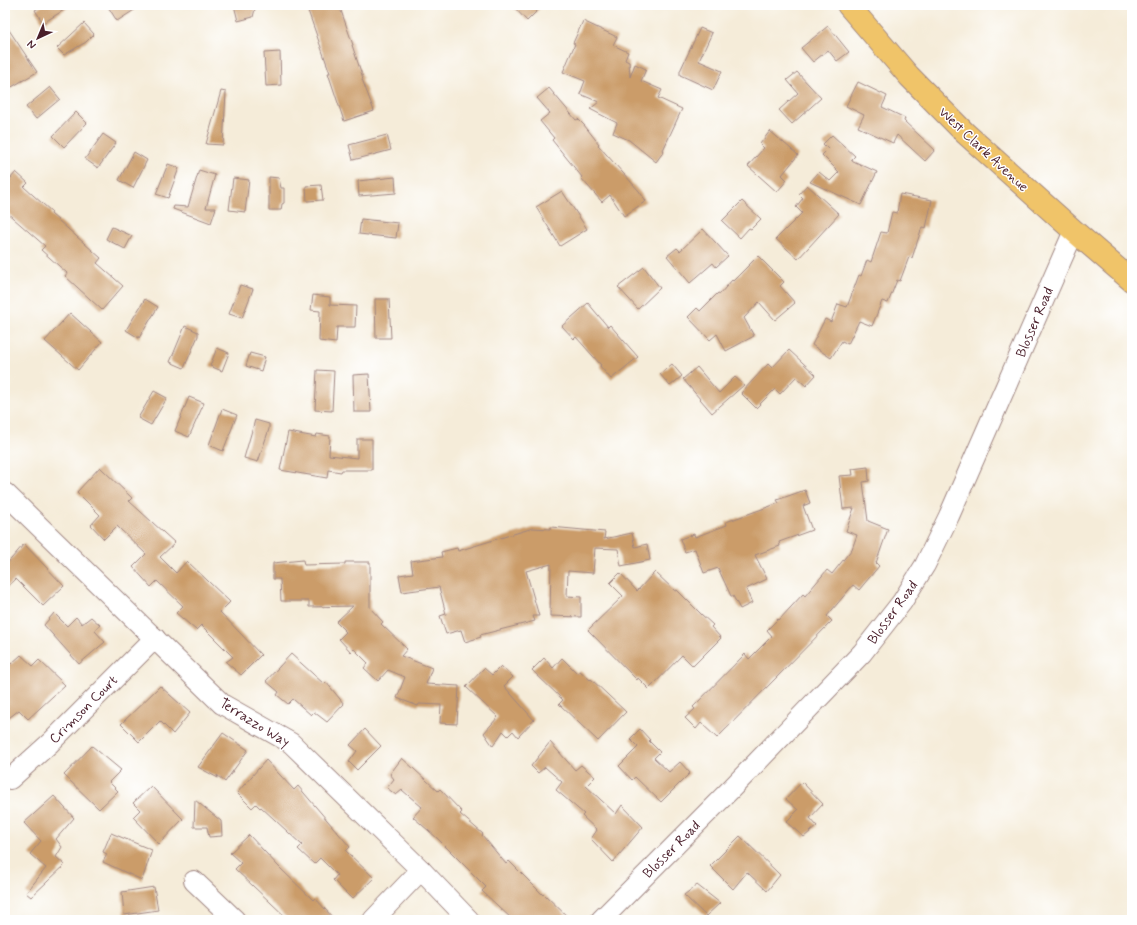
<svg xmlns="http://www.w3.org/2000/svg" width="1137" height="925" font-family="Mynerve,sans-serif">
<rect width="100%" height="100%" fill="#fff"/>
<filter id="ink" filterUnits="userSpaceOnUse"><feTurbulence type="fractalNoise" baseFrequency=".025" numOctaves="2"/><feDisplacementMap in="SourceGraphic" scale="8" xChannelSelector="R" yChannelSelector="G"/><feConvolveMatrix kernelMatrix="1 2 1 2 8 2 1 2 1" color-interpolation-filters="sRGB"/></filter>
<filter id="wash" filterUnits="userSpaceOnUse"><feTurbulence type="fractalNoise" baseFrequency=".012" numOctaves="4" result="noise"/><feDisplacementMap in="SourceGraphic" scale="16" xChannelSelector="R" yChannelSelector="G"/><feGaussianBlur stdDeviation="0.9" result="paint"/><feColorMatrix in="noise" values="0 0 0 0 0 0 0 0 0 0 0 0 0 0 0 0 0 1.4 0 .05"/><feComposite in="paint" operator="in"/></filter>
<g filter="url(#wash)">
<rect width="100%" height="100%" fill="#f5ecd9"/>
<g id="blocks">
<g fill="#cb9c69">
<path d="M43 5H72L43 23 35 10Z"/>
<path d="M107 5H142L117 21Z"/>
<path d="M234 5H256L253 17 238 21Z"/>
<path d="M306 5H339L353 45H352L363 78 362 79 374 111 344 121 328 73H330Z"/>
<path d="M512 5H543L527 21Z"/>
<path d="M583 21 617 37 613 45 628 52 625 60 629 62 630 77 635 64 646 69 641 81 662 90 658 98 682 109 663 150 664 151 656 162 629 140 613 133 617 123 590 109 599 102 580 94 585 81 563 72 575 44 573 43Z"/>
<path d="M84 23 94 34 86 42 64 55 57 48Z"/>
<path d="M5 24 37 72 10 88 5 79Z"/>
<path d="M828 26 849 52 837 61 828 50 813 62 801 48Z"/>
<path d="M700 28 712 33 699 61 722 71 713 90 680 75V71Z"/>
<path d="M280 52 281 85 266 86 264 53Z"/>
<path d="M797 72 821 98 792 124 779 110 798 93 787 80Z"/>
<path d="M858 82 887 96 882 107 905 118 904 121 935 150 925 161 897 135 893 143 858 127 864 115 846 106Z"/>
<path d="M50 87 60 99 36 119 26 107Z"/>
<path d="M549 88 576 120 578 119 584 125 599 144 598 145 639 191 646 201 624 216 610 195 602 202 581 178 582 177 552 140 554 138 540 121 550 113 537 98Z"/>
<path d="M221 91 226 92 223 145 206 144Z"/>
<path d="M76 112 87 123 64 147 53 136Z"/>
<path d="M770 131 798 155 782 175 787 180 777 192 748 166 764 148 760 144Z"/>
<path d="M103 134 116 143 98 168 85 159Z"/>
<path d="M387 135 391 150 353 160 349 145Z"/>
<path d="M832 135 855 156 851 160 877 172 861 205 810 182 819 172 830 181 839 172 822 155 828 149 823 144Z"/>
<path d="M134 152 147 160 133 188 119 180Z"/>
<path d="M168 164 179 168 168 198 156 194Z"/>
<path d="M199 170 215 175 206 208H216L211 223 173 209 174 206 188 207Z"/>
<path d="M16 172 28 183 24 187 52 212 51 214 101 258 97 263 123 286 102 310 65 276 67 273 41 250 45 246 5 211V185Z"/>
<path d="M269 177 279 178 281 188H284V203L282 204 281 210H269Z"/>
<path d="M395 177 396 193 359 196 358 181Z"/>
<path d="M233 178 249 180 245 212 229 210Z"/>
<path d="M321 185 323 200 307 201 306 186Z"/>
<path d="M807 185 839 214 798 259 776 239 802 213 796 207 803 198 799 194Z"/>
<path d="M562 191 587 229 560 246 536 207Z"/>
<path d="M900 194 932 200 926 228 922 227 912 258 909 257 900 281 897 280 888 303 882 301 872 326 859 321 848 344 842 341 831 358 812 345 825 319 831 322 838 304 847 307 859 275 861 276 867 260 871 262 881 232 887 233 892 212 897 213Z"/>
<path d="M742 201 761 219 751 229 749 228 740 238 722 221Z"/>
<path d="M361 219 398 223 396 238 359 234Z"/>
<path d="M112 227 132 236 125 249 106 239Z"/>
<path d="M703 229 728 256 716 267 713 263 690 283 667 256 677 248 680 251Z"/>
<path d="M758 256 784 282 780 286 795 303 775 320 759 302 744 318 754 336 726 351 717 334 710 340 688 317 697 308 700 311 718 293 720 294 732 280 733 281Z"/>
<path d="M644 267 660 288 638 309 618 287Z"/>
<path d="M240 285 253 289 242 318 229 314Z"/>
<path d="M313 295 330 297V305L356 306 355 327H337L336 343 319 341 320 311 311 310Z"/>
<path d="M145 299 158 307 139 338 126 330Z"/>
<path d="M375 299H389L391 338H376Z"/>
<path d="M588 303 608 327 610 325 638 357 611 379 600 366 601 365 576 337 574 339 562 326Z"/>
<path d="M70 313 102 342 78 370 45 341Z"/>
<path d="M185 326 198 332V336L184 368 170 362Z"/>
<path d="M217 348 229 353 222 371 210 366Z"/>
<path d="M789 350 816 375 806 386 796 377 780 394 775 389 756 408 741 393 768 364 772 368Z"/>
<path d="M250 353 265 357 261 371 246 366Z"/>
<path d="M672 364 682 376 670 386 660 374Z"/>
<path d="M697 367 719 393 735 377 744 385 712 413 683 379Z"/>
<path d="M317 370 334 371 332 411 315 410Z"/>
<path d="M369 374 371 412H354L353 375Z"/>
<path d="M154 391 167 398 151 425 138 418Z"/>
<path d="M189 397 204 403 189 437 175 431Z"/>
<path d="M222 409 237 415 223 451 209 445Z"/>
<path d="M255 420 269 424V429L258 462 244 458Z"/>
<path d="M288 432 316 437 317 434 330 436 329 455 357 458V439H372V470H342L341 472 328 470 327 478 280 470Z"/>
<path d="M100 467 132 498 129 501 175 543 160 557 176 573 187 561 230 602 220 612 261 655 241 675 226 662 233 657 201 625 196 630 176 613 183 606 157 581 151 587 133 567 146 554 117 526 104 539 91 525 100 515 77 492Z"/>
<path d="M868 467 869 481 863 482 868 521 888 529 876 563 879 566 859 590 853 585 827 616 832 621 717 738 701 723 696 729 685 718 695 709 693 707 745 654 749 659 772 636 767 630 778 619 779 620 803 594 805 596 827 570 832 574 852 549 857 535 846 531 854 508 843 509 839 476 853 475 852 469Z"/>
<path d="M805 490 810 503 803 506 812 530 779 542 780 546 755 555 767 579 746 589 752 603 740 609 733 596H731L718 568 704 573 695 549 685 552 680 539 694 534 695 537 727 525 726 522 779 503 777 500Z"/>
<path d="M551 527 605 532 604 539 632 533 635 547 647 544 650 560 621 566 618 549 595 548 593 573 568 571 567 596 581 597V617L550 616 551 564 526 571 539 616H533L535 621 480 635 481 637 465 642 461 630 446 634 440 616 446 614 439 587 402 592 399 575 413 573 411 561 442 557 441 552 457 548 458 551 533 528 550 529Z"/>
<path d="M24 544 64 586 43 606 16 579 5 589V566Z"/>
<path d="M303 560 304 565 345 564V562H370V608L383 622 381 624 407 649 401 656 432 668 426 684 459 686 457 724 440 723 441 705 419 704 418 706 397 698 405 677 388 670 378 681 364 668 368 663 354 649 351 652 339 639 346 632 336 622 353 606 309 607V601H281L280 579H273V563Z"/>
<path d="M655 572 675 591 677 590 701 614 713 625 711 627 721 638 693 666 682 655 649 689 638 678 637 680 588 630 623 596 610 583 620 573 637 591Z"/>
<path d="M54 613 67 626 76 617 82 624 91 617 100 625 95 631 105 642 79 664 44 625Z"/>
<path d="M291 654 324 684 326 682 344 704 327 722 314 712 311 715 293 699 288 704 277 695 279 692 266 681Z"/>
<path d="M21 655 33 666 39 660 65 685 28 719 19 710 5 721V659L11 664Z"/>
<path d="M544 658 553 668 562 658 577 673 580 671 590 680 591 679 626 712 598 741 559 704 563 700 532 670Z"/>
<path d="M501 666 513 677 504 686 534 720 518 737 513 731 508 736 503 731 493 746 484 733 498 717 466 687 484 668 492 675Z"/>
<path d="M160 686 190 713 173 734 160 721 139 742 121 724Z"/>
<path d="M365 729 381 746 357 770 349 762 357 751 350 745Z"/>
<path d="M640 729 650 740 649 741 660 752 654 758 669 772 680 762 690 773 661 802 635 777 632 780 619 766 638 747 630 739Z"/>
<path d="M223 733 248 750 225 782 217 775 218 778 198 767Z"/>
<path d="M550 742 575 770 581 765 595 777 586 786 616 814 622 805 643 827 613 862 591 839 597 830 582 816 584 814 556 790 562 782 545 767 538 773 531 766Z"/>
<path d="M92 746 121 770 109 782 118 791 99 809 64 775Z"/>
<path d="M402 758 438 791 440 789 462 812 460 814 483 834 482 835 506 864 509 861 543 895 544 894 571 920H513L482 891 486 887 437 838 413 817 422 807 402 790 396 795 387 788 394 779 390 774Z"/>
<path d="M266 760 294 790 298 786 350 847 346 851 374 878 352 899 333 880 337 875 320 858 314 864 298 849 302 845 261 807 260 808 256 804 252 808 237 793Z"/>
<path d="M802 782 823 804 810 818 817 826 804 837 786 822 798 810 786 799Z"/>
<path d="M151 786 183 819 159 844 133 817 140 810 133 803Z"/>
<path d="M54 796 74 818 56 839 62 847 56 857 65 865 31 897 26 893 46 868 30 854 41 841 24 823Z"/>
<path d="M195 800 221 821 222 836 209 837 207 827H194Z"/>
<path d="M111 833 152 850 142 880 103 862 107 854 103 852Z"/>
<path d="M249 835 279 867 313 900 315 898 335 920H289L235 869 241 863 230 853Z"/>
<path d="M740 836 780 875 767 891 747 872 733 889 710 866Z"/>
<path d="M697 885 720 903 706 916 684 895Z"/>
<path d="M154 887 158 910 124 915 122 892Z"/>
</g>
</g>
</g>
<g filter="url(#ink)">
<use href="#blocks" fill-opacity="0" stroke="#a08682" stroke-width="1"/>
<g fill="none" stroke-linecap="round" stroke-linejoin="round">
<defs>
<g id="minor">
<path d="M5 493 222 704 291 743 421 870 469 920"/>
<path d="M10 779 50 743 155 638"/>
<path d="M194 881 235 920"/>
<path d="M373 920 421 870"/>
<path d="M601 920 731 789 862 653 902 602 925 565 949 516 1074 231"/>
</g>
<path id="major" d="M848 5 909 76 965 133 1074 231 1132 281"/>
</defs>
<use href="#minor" stroke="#a08682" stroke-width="22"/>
<use href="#major" stroke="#a08682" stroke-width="24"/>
<use href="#minor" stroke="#fff" stroke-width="20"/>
<use href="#major" stroke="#f0c469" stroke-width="22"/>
</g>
</g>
<g text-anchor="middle" stroke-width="3" stroke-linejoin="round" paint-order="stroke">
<g font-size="14" fill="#4a1f2b" stroke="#fff">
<text transform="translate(984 149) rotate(43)" y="5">West Clark Avenue</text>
<text transform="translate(1034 322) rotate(-67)" y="5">Blosser Road</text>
<text transform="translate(892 612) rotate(-54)" y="5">Blosser Road</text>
<text transform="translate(83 709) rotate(-45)" y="5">Crimson Court</text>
<text transform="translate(255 722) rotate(32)" y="5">Terrazzo Way</text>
<text transform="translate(671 849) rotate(-45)" y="5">Blosser Road</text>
</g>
</g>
<rect width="1137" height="925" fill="none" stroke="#fff" stroke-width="20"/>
<g transform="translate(38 38) rotate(224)" stroke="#ffffff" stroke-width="3" paint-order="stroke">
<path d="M0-3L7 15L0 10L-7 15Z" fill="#4a1f2b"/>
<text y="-6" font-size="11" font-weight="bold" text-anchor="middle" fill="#4a1f2b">N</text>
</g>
</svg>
